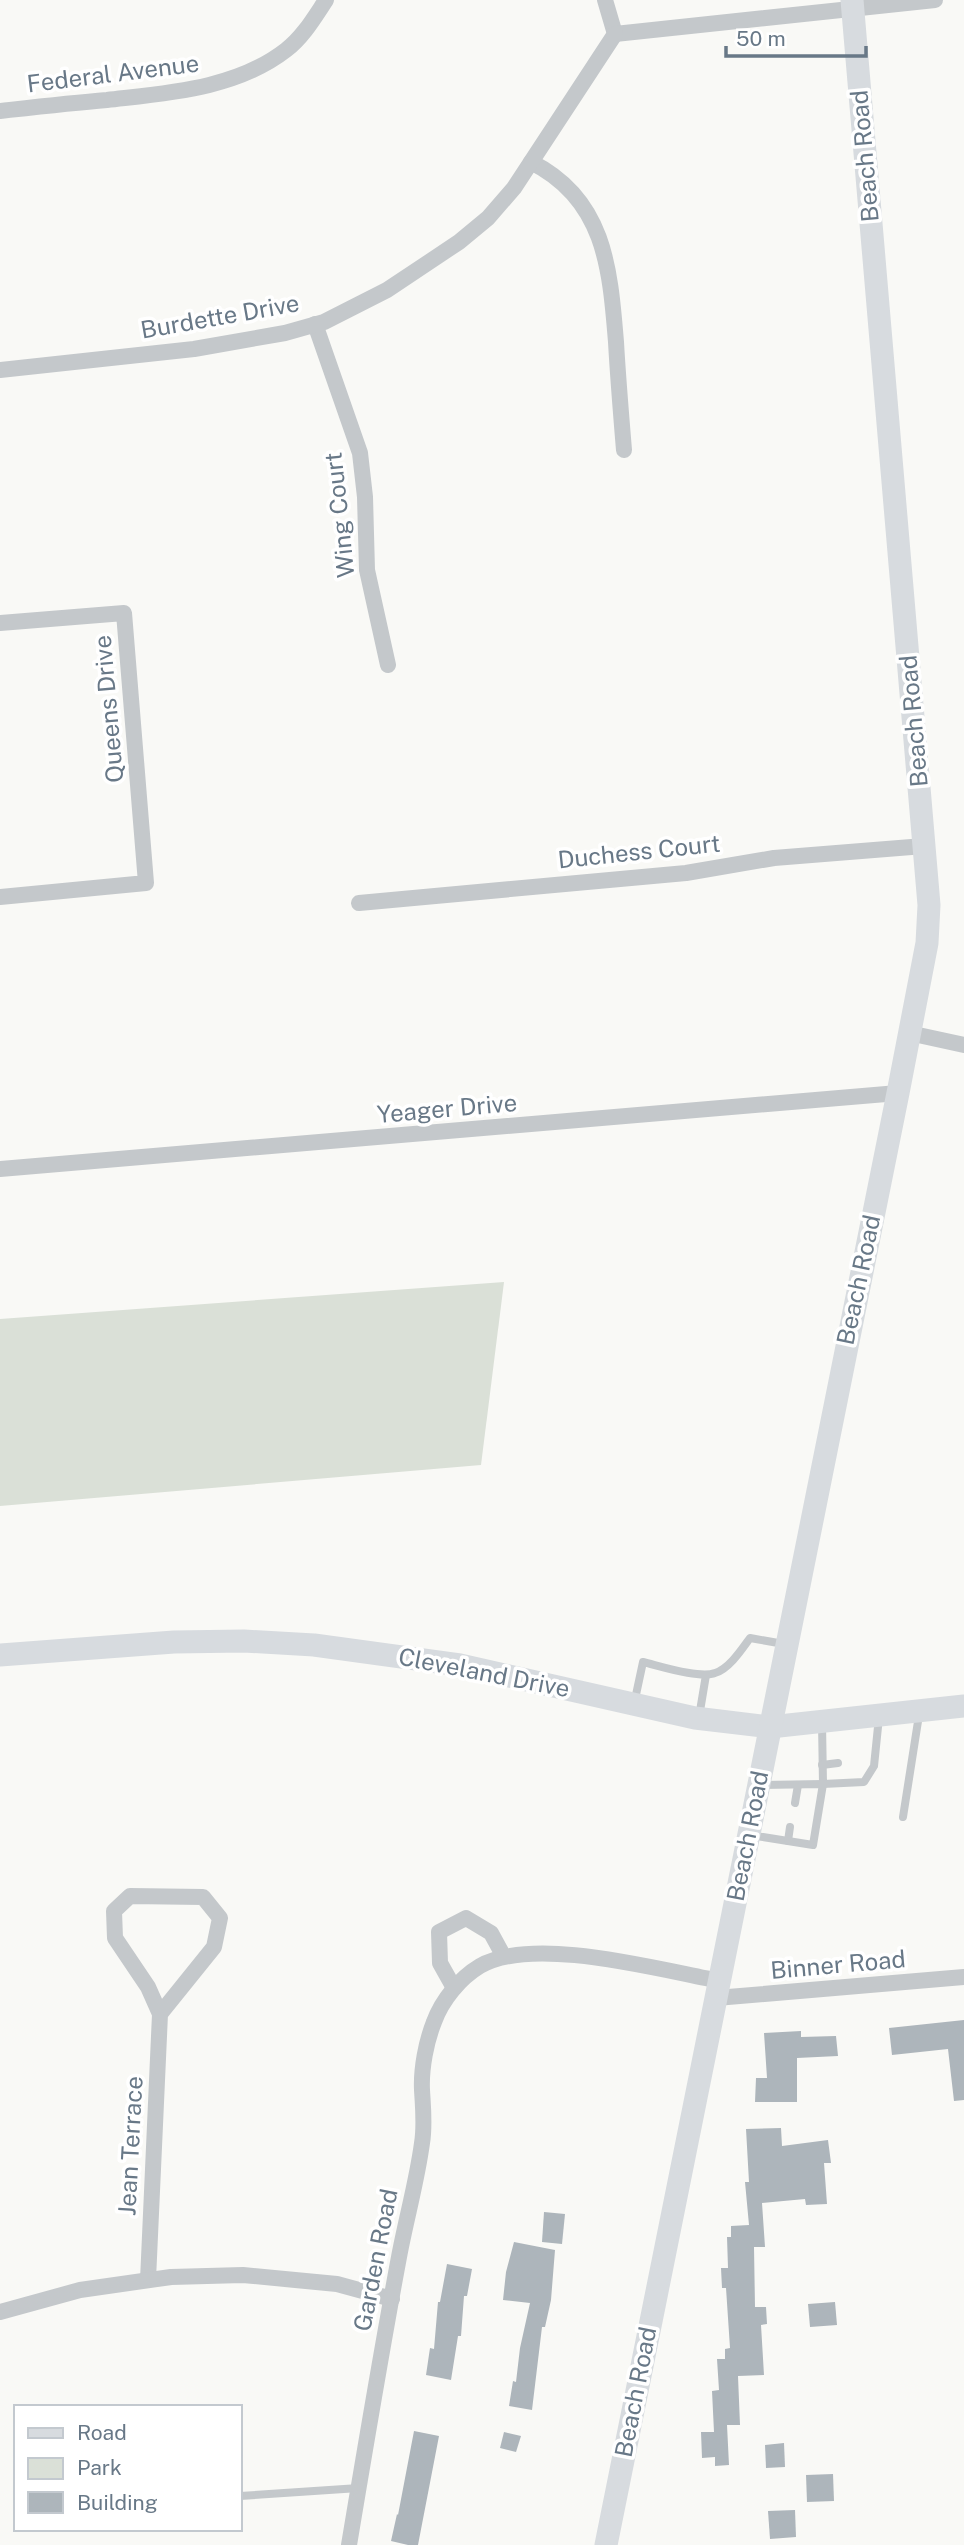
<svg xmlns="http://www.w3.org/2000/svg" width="964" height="2545" font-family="'Public Sans',sans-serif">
<rect width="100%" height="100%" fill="#f9f9f6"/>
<path fill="#dae0d7" d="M504 1282 481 1465 0 1506V1319Z"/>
<g fill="#adb5bb">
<path d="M964 2020V2100L954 2101 948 2049 892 2055 889 2028Z"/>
<path d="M801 2031V2037L836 2036 838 2056 797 2058V2102H755L756 2078H767L764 2033Z"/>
<path d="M781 2128 782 2146 828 2140 831 2163H824L827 2204 806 2205 805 2199 762 2203 765 2247H754L755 2307H766L767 2324 761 2325 764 2375 738 2376 740 2425H727L729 2465 715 2466V2457L702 2458 701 2432H714L712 2391 719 2390 717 2359H725V2349L730 2348 726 2288H722L721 2268H728L727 2237H731V2226L749 2225 745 2182H749L746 2129Z"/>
<path d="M544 2212 565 2214 562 2244 542 2242Z"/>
<path d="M514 2242 555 2250 551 2300 545 2327H542L532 2410 509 2406 513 2381 516 2382 520 2348 530 2303 503 2300 506 2272Z"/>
<path d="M447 2264 472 2269 467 2296H464L461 2336H458L451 2380 426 2375 430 2348 434 2349 438 2302H440Z"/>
<path d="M835 2302 837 2325 810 2327 808 2304Z"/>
<path d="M414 2431 439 2436 418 2545H408L391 2541 397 2514 398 2515Z"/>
<path d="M504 2432 521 2436 516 2452 500 2448Z"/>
<path d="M784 2443 785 2467 766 2468 765 2445Z"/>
<path d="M833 2474 834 2501 807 2502 806 2475Z"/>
<path d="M795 2510 796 2537 770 2539 768 2511Z"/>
</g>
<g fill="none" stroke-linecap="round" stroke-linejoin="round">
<g stroke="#c4c8cb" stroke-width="8">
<path d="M634 1704 643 1662C660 1666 700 1679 715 1673 729 1669 742 1649 750 1638L784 1644"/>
<path d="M699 1717 706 1675"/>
<path d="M822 1722 823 1784 864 1782 874 1766 879 1717"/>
<path d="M822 1765 838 1763"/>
<path d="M795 1803 798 1785"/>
<path d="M903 1817 919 1715"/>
<path d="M750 1835 813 1845 823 1784 761 1785"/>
<path d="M788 1841 790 1827"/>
<path d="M240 2496 359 2488"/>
</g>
<g stroke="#c4c8cb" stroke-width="16">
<path d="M605 0 615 34"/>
<path d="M615 34 935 0"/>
<path d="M0 111C36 107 71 103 107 100 167 93 236 89 286 50 303 37 314 18 326 0"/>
<path d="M531 162C605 199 610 268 616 342 618 378 621 414 624 450"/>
<path d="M315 324 360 453 365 497 367 570 388 665"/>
<path d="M0 370 194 349 285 333 324 322 387 290 459 242 488 218 514 188 615 34"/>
<path d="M0 623 124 613 146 883 0 897"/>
<path d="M359 903 686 873 774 858 924 846"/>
<path d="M909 1033 964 1045"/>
<path d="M0 1169 898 1093"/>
<path d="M454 1988 440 1963 439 1932 466 1918 491 1933 503 1955"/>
<path d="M716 1998 964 1977"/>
<path d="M148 2280 160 2014 214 1947 220 1918 203 1897 130 1896 114 1911 115 1938 148 1987 160 2014"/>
<path d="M0 2312 80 2290 171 2277 243 2275 337 2284 392 2299"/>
<path d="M349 2545C365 2449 381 2353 399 2257 406 2219 417 2181 422 2143 425 2125 423 2108 422 2090 421 2069 426 2042 434 2022 442 2000 460 1978 480 1966 533 1935 660 1970 720 1981"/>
</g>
<g stroke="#d7dbdf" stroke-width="23">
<path d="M0 1655 174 1642 244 1641 314 1645 460 1665 695 1718 770 1727 964 1706"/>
<path d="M606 2545 898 1093 927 943 929 905 852 0"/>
</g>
</g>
<g text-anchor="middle" stroke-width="7" stroke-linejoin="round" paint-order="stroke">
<g font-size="24" fill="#687887" stroke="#fff">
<text transform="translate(113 74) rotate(-7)" y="8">Federal Avenue</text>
<text transform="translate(865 156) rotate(-95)" y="8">Beach Road</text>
<text transform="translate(220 317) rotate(-10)" y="8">Burdette Drive</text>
<text transform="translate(340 515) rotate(-96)" y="8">Wing Court</text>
<text transform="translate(109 709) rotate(-95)" y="8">Queens Drive</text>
<text transform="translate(914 721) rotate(-95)" y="8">Beach Road</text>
<text transform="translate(639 852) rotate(-6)" y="8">Duchess Court</text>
<text transform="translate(447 1109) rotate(-5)" y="8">Yeager Drive</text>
<text transform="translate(859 1280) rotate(-78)" y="8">Beach Road</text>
<text transform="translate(484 1673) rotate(11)" y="8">Cleveland Drive</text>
<text transform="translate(748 1836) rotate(-79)" y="8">Beach Road</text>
<text transform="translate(838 1965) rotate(-5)" y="8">Binner Road</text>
<text transform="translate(131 2146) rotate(-87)" y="8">Jean Terrace</text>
<text transform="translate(376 2260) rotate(-79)" y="8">Garden Road</text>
<text transform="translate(636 2392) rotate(-79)" y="8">Beach Road</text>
</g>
</g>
<rect x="14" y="2405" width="228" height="126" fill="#ffffff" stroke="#c3c9cf" stroke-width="2"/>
<rect x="28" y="2428" width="35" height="10" fill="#d7dbdf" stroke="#c3c9cf" stroke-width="2"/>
<text x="77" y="2440" font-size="21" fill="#687887">Road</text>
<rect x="28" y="2458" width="35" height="21" fill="#dae0d7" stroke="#c3c9cf" stroke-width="2"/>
<text x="77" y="2475" font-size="21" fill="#687887">Park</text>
<rect x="28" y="2492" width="35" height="21" fill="#adb5bb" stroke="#c3c9cf" stroke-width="2"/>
<text x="77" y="2510" font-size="21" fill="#687887">Building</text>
<path d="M726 46v10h140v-10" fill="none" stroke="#687887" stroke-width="3.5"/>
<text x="736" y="46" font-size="21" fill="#687887" stroke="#ffffff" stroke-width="5" paint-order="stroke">50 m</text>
</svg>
